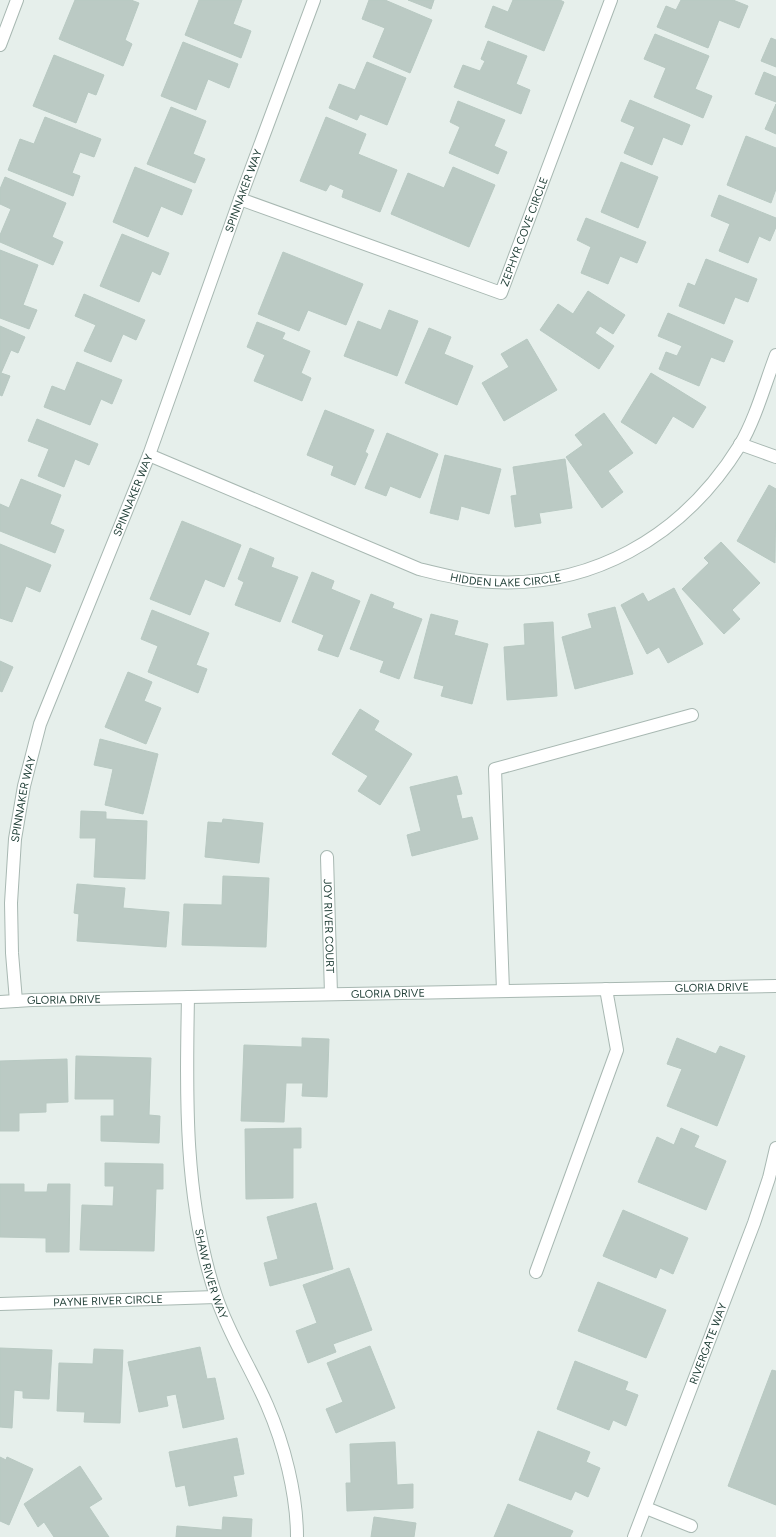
<svg xmlns="http://www.w3.org/2000/svg" width="776" height="1537" font-family="Figtree,sans-serif">
<rect width="100%" height="100%" fill="#e6efeb"/>
<g fill="#bbcac4" stroke="#b8c9c2">
<path d="M75 0H131L139 3 125 40 132 44 123 66 59 39Z"/>
<path d="M199 0H242L233 24 251 31 241 58 185 35Z"/>
<path d="M369 0H385L432 20 410 73 373 57 385 28 362 19Z"/>
<path d="M408 0H434L431 9Z"/>
<path d="M513 0H560L564 2 544 51 485 27 493 6 508 12Z"/>
<path d="M681 0H733L748 6 739 28 719 20 708 48 657 27 666 6 676 10Z"/>
<path d="M655 34 709 56 695 89 712 96 703 118 654 97 666 68 644 59Z"/>
<path d="M771 38 776 40V67L761 61Z"/>
<path d="M488 41 527 56 516 84 530 90 521 114 454 87 463 65 480 71 485 61 481 59Z"/>
<path d="M183 42 238 64 229 88 208 79 196 110 161 96Z"/>
<path d="M54 55 104 75 96 95 88 92 76 123 33 106Z"/>
<path d="M367 62 406 78 387 125 360 114 357 120 329 108 339 84 355 90Z"/>
<path d="M764 72 776 77V102L755 94Z"/>
<path d="M630 100 690 125 682 145 663 137 652 165 624 153 635 127 621 121Z"/>
<path d="M458 101 505 120 494 146 507 152 498 174 449 153 460 127 450 122Z"/>
<path d="M776 104V134L765 129Z"/>
<path d="M171 107 206 121 193 154 205 159 195 183 147 164Z"/>
<path d="M45 117 101 139 94 157 80 152 72 173 80 176 73 196 8 170 20 139 34 144Z"/>
<path d="M326 117 366 134 358 154 397 170 380 212 342 197 344 190 330 184 326 191 300 181Z"/>
<path d="M746 136 776 148V189L771 203 727 185Z"/>
<path d="M621 162 658 177 638 228 601 212Z"/>
<path d="M135 167 192 190 182 215 161 206 148 237 113 222Z"/>
<path d="M453 167 495 185 469 247 391 214 408 173 444 188Z"/>
<path d="M5 177 66 203 52 237 63 242 53 265 0 242V235L11 209 0 204V189Z"/>
<path d="M719 195 776 218V227L770 241 759 236 748 263 719 251 730 224 711 216Z"/>
<path d="M586 218 646 242 637 263 620 256 608 284 581 273 591 247 577 240Z"/>
<path d="M122 234 169 253 160 275 152 271 139 302 100 286Z"/>
<path d="M0 250 38 265 23 305 37 310 29 329 0 318Z"/>
<path d="M283 252 363 284 346 325 308 310 299 331 258 314Z"/>
<path d="M706 259 757 279 748 302 735 297 724 324 679 306 688 283 695 286Z"/>
<path d="M588 291 625 315 613 334 600 326 595 333 614 346 599 369 540 330 558 304 573 314Z"/>
<path d="M84 294 145 320 136 340 123 334 111 362 84 351 96 325 75 316Z"/>
<path d="M389 310 418 321 397 376 344 356 358 321 381 330Z"/>
<path d="M668 313 733 341 724 362 711 357 699 386 659 369 666 352 677 356 682 346 658 336Z"/>
<path d="M257 322 285 333 282 339 310 351 301 373 311 378 302 401 254 381 265 355 247 347Z"/>
<path d="M0 326 25 337 18 353 11 350 1 373 10 376 2 396 0 395Z"/>
<path d="M429 328 451 337 444 354 473 366 457 405 405 383Z"/>
<path d="M527 339 557 390 504 421 482 383 509 367 501 354Z"/>
<path d="M77 362 122 380 112 404 101 399 90 425 44 407 52 386 65 391Z"/>
<path d="M651 373 706 407 693 428 673 416 656 444 621 422Z"/>
<path d="M325 410 374 430 365 452 368 454 355 485 331 475 334 466 307 455Z"/>
<path d="M604 413 633 453 608 471 623 492 602 508 566 457 583 445 575 435Z"/>
<path d="M37 419 98 444 89 465 75 459 64 487 38 476 49 449 28 441Z"/>
<path d="M387 433 438 454 420 498 390 486 386 496 365 488Z"/>
<path d="M445 455 501 469 489 514 461 506 458 520 430 513Z"/>
<path d="M565 459 572 508 539 513 541 523 515 527 511 496 517 495 513 467Z"/>
<path d="M21 479 61 495 50 524 64 530 55 553 0 531V504L9 508Z"/>
<path d="M769 485 776 489 775 563 737 541Z"/>
<path d="M182 521 241 545 224 587 205 579 190 615 150 599Z"/>
<path d="M721 542 760 583 732 610 740 619 724 634 682 589 709 563 704 558Z"/>
<path d="M0 544 51 565 40 592 26 586 12 622 0 618Z"/>
<path d="M250 548 274 558 271 567 298 577 280 622 235 605 244 582 238 579Z"/>
<path d="M312 572 334 581 331 589 360 601 338 657 318 650 324 635 292 622Z"/>
<path d="M674 588 703 644 668 663 659 647 647 654 621 605 643 593 648 602Z"/>
<path d="M371 594 394 603 392 608 422 619 399 679 380 672 384 661 350 649Z"/>
<path d="M615 607 633 674 575 689 562 637 592 628 588 614Z"/>
<path d="M152 610 209 633 196 665 207 669 198 693 148 672 158 646 141 639Z"/>
<path d="M431 614 458 621 454 635 488 644 472 704 441 696 444 686 414 678Z"/>
<path d="M553 622 557 696 507 700 504 647 525 645 524 624Z"/>
<path d="M0 661 13 667 2 692 0 691Z"/>
<path d="M128 672 152 682 144 701 161 708 146 744 105 727Z"/>
<path d="M360 709 379 721 374 730 412 754 380 805 358 791 368 776 332 754Z"/>
<path d="M100 739 158 754 143 814 105 805 113 769 94 765Z"/>
<path d="M457 776 462 794 456 795 462 819 472 817 478 839 412 856 407 835 421 831 410 787Z"/>
<path d="M81 811 106 812V819L147 821 145 879 94 877 96 838H80Z"/>
<path d="M223 819 263 823 259 863 205 857 208 822 222 823Z"/>
<path d="M223 876 269 878 266 947 182 945 184 904 222 905Z"/>
<path d="M77 884 125 888 123 908 169 912 166 947 77 941 79 914 74 913Z"/>
<path d="M302 1038 329 1039 327 1097 302 1096 303 1083H286L284 1122 241 1121 244 1045 302 1047Z"/>
<path d="M677 1038 716 1054 720 1046 745 1056 717 1126 667 1106 682 1069 667 1064Z"/>
<path d="M76 1056 151 1058 149 1115 160 1116 159 1143 101 1141V1116H114V1099H75Z"/>
<path d="M67 1059 68 1102 46 1103V1112L19 1113V1131H0V1061Z"/>
<path d="M301 1128V1148H293V1198L246 1199 245 1129Z"/>
<path d="M681 1128 699 1136 694 1147 726 1161 706 1210 638 1182 657 1137 674 1145Z"/>
<path d="M105 1163 163 1164V1189H156L154 1251 80 1250 82 1205 113 1206 114 1186H105Z"/>
<path d="M0 1184H24V1192H47L48 1184H70L69 1252H46V1238L0 1237Z"/>
<path d="M316 1203 333 1269 270 1286 264 1263 278 1259 267 1217Z"/>
<path d="M623 1210 688 1238 673 1274 660 1268 656 1278 603 1256Z"/>
<path d="M349 1268 372 1330 333 1344 336 1352 308 1363 296 1331 317 1323 303 1285Z"/>
<path d="M598 1282 666 1310 646 1358 578 1331Z"/>
<path d="M370 1346 395 1408 336 1433 326 1409 343 1402 327 1363Z"/>
<path d="M200 1347 207 1379 215 1378 224 1419 183 1428 176 1394 166 1396 168 1406 139 1412 128 1362Z"/>
<path d="M0 1348 52 1350 49 1399 23 1398V1391L14 1390 12 1428 0 1427Z"/>
<path d="M94 1349 123 1350 120 1423 84 1422 85 1412 57 1411 59 1363 93 1364Z"/>
<path d="M575 1361 628 1382 625 1390 638 1395 626 1426 613 1420 609 1430 557 1409Z"/>
<path d="M772 1370 776 1371V1505L728 1486Z"/>
<path d="M538 1431 590 1452 586 1462 600 1468 588 1497 575 1491 571 1500 519 1480Z"/>
<path d="M237 1438 244 1474 233 1476 237 1496 189 1506 185 1485 176 1487 169 1452Z"/>
<path d="M395 1442 397 1485 413 1484V1508L347 1511 346 1483H351L350 1444Z"/>
<path d="M0 1457 6 1460 7 1457 33 1469 9 1525 0 1521Z"/>
<path d="M80 1466 102 1499 89 1507 109 1537H54L44 1522 38 1527 24 1504Z"/>
<path d="M508 1504 573 1531 570 1537H494Z"/>
<path d="M223 1517 252 1519 251 1537H176L177 1526 222 1530Z"/>
<path d="M374 1517 416 1523 414 1537H371Z"/>
</g>
<g fill="none" stroke-linecap="round" stroke-linejoin="round">
<defs>
<g id="minor">
<path d="M0 45 17 0"/>
<path id="s1" d="M240 199 501 293 611 0"/>
<path d="M740 444 776 457"/>
<path id="s2" d="M149 455 419 569C439 574 458 579 478 581 589 592 683 537 740 445 755 420 765 384 776 355"/>
<path id="s3" d="M327 857 331 994"/>
<path d="M503 991 495 769 692 715"/>
<path id="s4" d="M188 997C186 1097 184 1200 216 1296 229 1335 251 1368 267 1405 284 1444 297 1494 297 1537"/>
<path id="s5" d="M16 1001 12 953 11 903 15 839 24 786 40 724 149 455 240 199 314 0"/>
<path id="s6" d="M0 1002 32 1000 776 986"/>
<path d="M536 1272 617 1050 606 989"/>
<path id="s7" d="M0 1304 216 1297"/>
<path d="M646 1508 691 1526"/>
<path id="s8" d="M634 1537 754 1223 769 1178 776 1148"/>
</g>
</defs>
<use href="#minor" stroke="#a8b8b2" stroke-width="14"/>
<use href="#minor" stroke="#fff" stroke-width="12"/>
</g>
<g text-anchor="middle" stroke-width="4" stroke-linejoin="round" paint-order="stroke">
<g font-size="11" fill="#24423a" stroke="#f7fbf9">
<text dy="4" stroke="none"><textPath href="#s5" startOffset="851">SPINNAKER WAY</textPath></text>
<text dy="4" stroke="none"><textPath href="#s1" startOffset="343">ZEPHYR COVE CIRCLE</textPath></text>
<text dy="4" stroke="none"><textPath href="#s5" startOffset="527">SPINNAKER WAY</textPath></text>
<text dy="4" stroke="none"><textPath href="#s2" startOffset="381">HIDDEN LAKE CIRCLE</textPath></text>
<text dy="4" stroke="none"><textPath href="#s5" startOffset="203">SPINNAKER WAY</textPath></text>
<text dy="4" stroke="none"><textPath href="#s3" startOffset="69">JOY RIVER COURT</textPath></text>
<text dy="4" stroke="none"><textPath href="#s6" startOffset="712">GLORIA DRIVE</textPath></text>
<text dy="4" stroke="none"><textPath href="#s6" startOffset="388">GLORIA DRIVE</textPath></text>
<text dy="4" stroke="none"><textPath href="#s6" startOffset="64">GLORIA DRIVE</textPath></text>
<text dy="4" stroke="none"><textPath href="#s4" startOffset="279">SHAW RIVER WAY</textPath></text>
<text dy="4" stroke="none"><textPath href="#s7" startOffset="108">PAYNE RIVER CIRCLE</textPath></text>
<text dy="4" stroke="none"><textPath href="#s8" startOffset="207">RIVERGATE WAY</textPath></text>
</g>
</g>
</svg>
